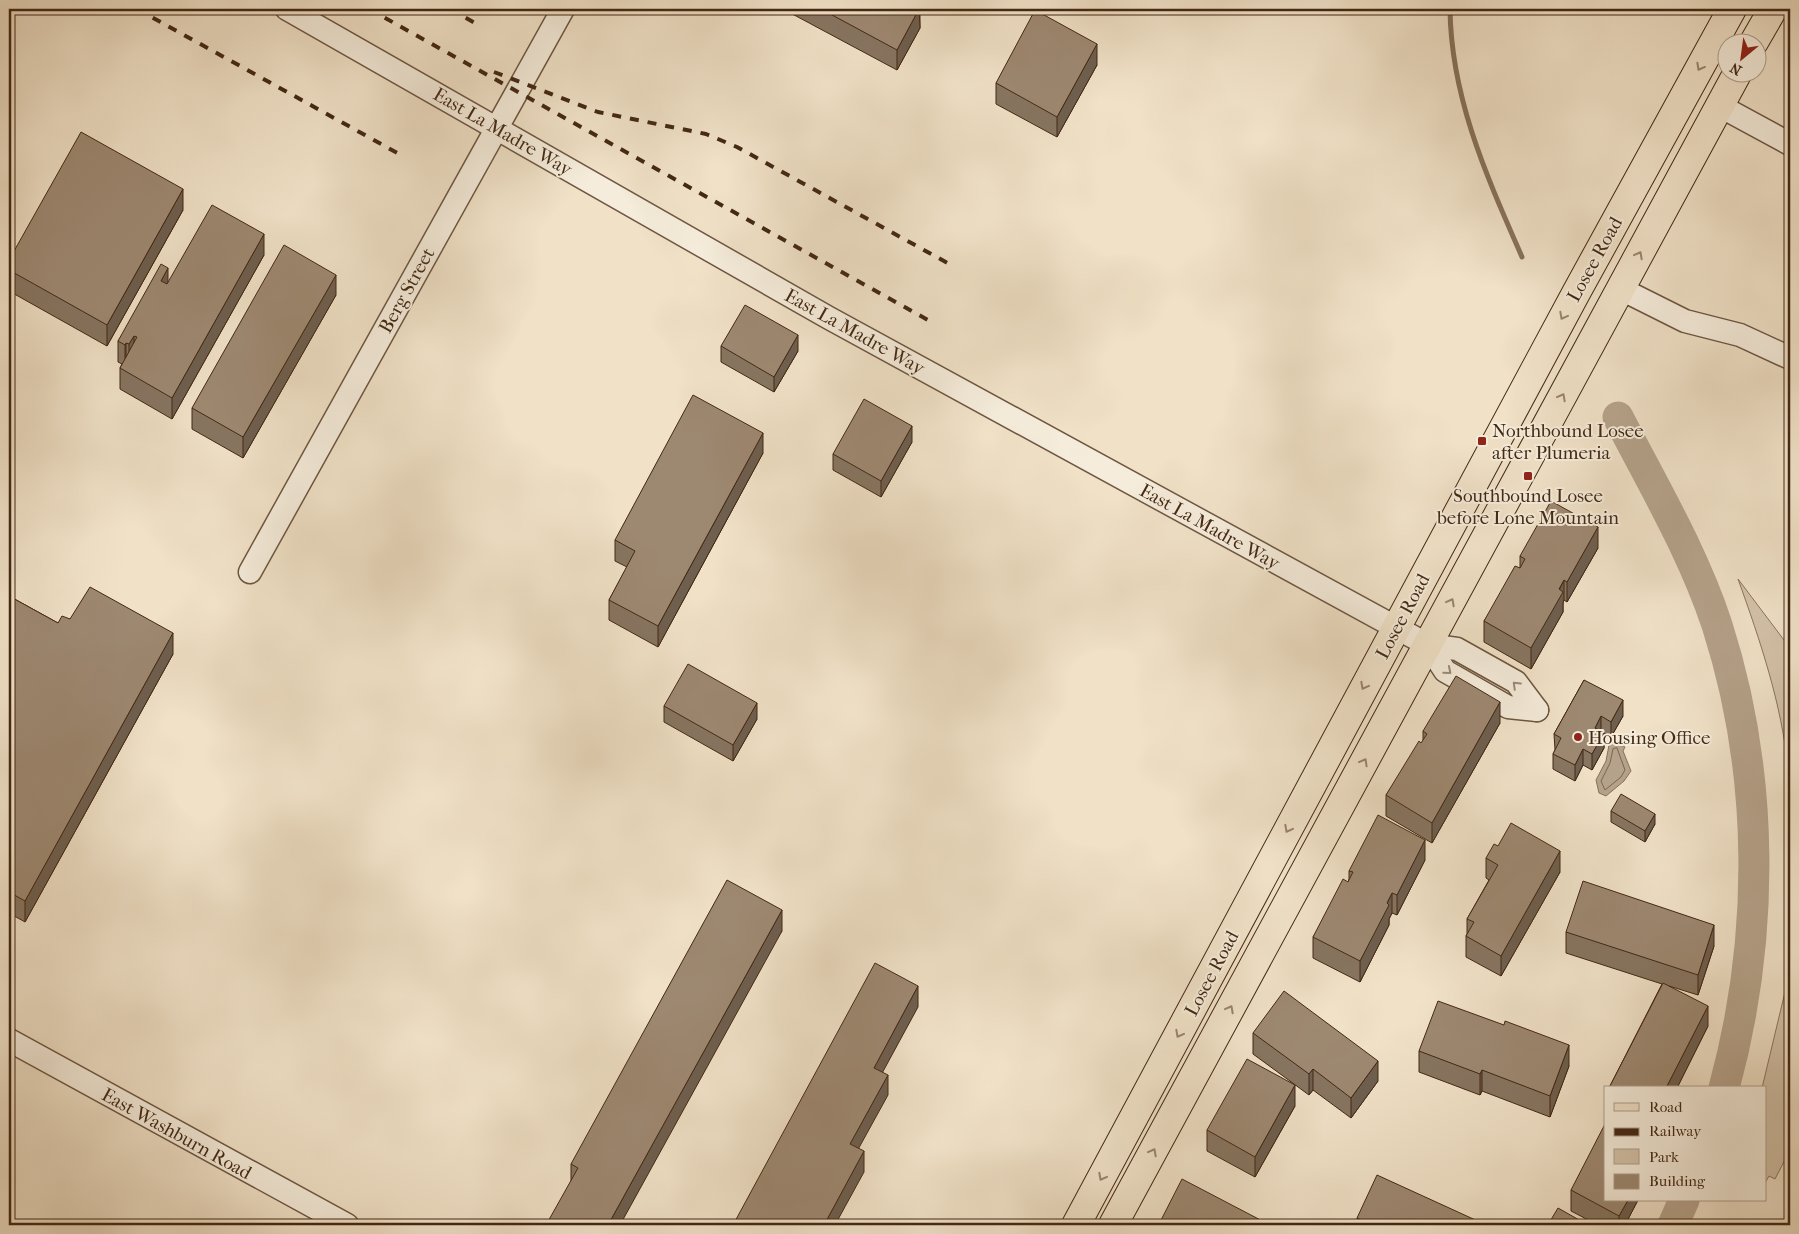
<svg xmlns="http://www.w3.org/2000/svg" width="1799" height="1234" font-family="'IM FELL French Canon',serif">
<rect width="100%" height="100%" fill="#f0e1c7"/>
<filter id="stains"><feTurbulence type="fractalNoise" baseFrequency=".004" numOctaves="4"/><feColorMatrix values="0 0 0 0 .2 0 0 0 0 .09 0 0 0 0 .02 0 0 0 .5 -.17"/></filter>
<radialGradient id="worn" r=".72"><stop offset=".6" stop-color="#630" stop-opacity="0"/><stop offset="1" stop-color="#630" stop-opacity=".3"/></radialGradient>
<g fill="#d3c2a9" stroke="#8b755e">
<path d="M1738 579 1790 648V831C1790 810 1790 789 1788 769 1782 705 1760 640 1738 579Z"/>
<path d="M1790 916V1150L1775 1179 1769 1176 1765 1183V1088H1762L1785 992Z"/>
</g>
<path fill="#b5a28a" stroke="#87715b" d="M1613 741 1625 747 1623 751 1631 771 1624 781 1606 796 1599 793 1596 780 1606 761 1609 745Z"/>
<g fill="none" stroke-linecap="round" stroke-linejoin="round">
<path stroke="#7c654f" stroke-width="1" d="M1617 748 1625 770 1621 777 1605 790 1601 781 1610 763 1613 749Z"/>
<path stroke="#87715b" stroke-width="5" d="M1450 9C1451 98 1487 177 1522 257"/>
<g stroke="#b5a28a" stroke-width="31">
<path d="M1618 417C1653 485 1693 552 1717 625 1765 774 1765 938 1724 1088"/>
<path d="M1673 1225 1684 1200"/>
</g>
<defs>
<g id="minor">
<path d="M287 9 829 318 1428 645 1457 649 1516 682 1537 710"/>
<path d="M1720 106 1790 144"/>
<path d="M1621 289 1685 321 1740 335 1790 358"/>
<path d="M250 572 563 9"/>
<path d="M1428 645 1445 671 1508 707 1537 710"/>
<path d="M9 1040 347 1225"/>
</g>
<g id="major">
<path d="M1754 42 1773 9"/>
<path d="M1076 1225 1576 293 1732 9"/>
<path d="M1113 1225 1738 72"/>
</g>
</defs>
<use href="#minor" stroke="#6e5641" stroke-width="25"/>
<use href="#major" stroke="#432814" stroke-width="30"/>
<use href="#minor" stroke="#f5ecdb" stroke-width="22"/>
<use href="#major" stroke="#f0e1c7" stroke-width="28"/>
<g stroke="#432814" stroke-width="4" stroke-dasharray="9 9" stroke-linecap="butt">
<path d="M137 9 401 155"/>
<path d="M369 9 928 320"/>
<path d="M450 9 475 23"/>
<path d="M494 72 598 112 706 134 737 147 953 266"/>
</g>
</g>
<g fill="#877561" stroke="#432814">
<path d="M783 9H920V28L897 70Z"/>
<path d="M1097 65 1057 137 996 104V83Z"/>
<path d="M183 210 107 346 9 291V260Z"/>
<path d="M264 255 172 419 120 389V368L122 364 118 362V341L168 282Z"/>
<path d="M336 295 243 458 192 429V408Z"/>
<path d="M721 346 798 351 774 392 721 362Z"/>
<path d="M912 442 881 497 833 470V454Z"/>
<path d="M763 453 658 647 609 620V600L627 567 615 561V540Z"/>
<path d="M1598 548 1567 602 1564 600 1563 603V612L1531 669 1484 642V621L1520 568V556Z"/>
<path d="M9 596 58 623 70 619 173 654 25 922 9 913Z"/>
<path d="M1584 680 1623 716 1611 737 1604 733V748L1592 770 1583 765 1575 781 1553 769V754L1555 750 1554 734Z"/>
<path d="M664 706 757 719 733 761 664 722Z"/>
<path d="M1500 723 1432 843 1386 816V795L1423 741V731Z"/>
<path d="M1611 811 1655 824 1645 842 1611 822Z"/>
<path d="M1498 846 1560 872 1501 976 1466 957V936L1467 934V919L1489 880 1486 878V858Z"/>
<path d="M1425 860 1397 915 1392 913 1389 919V925L1360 982 1313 958V937L1348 882 1349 879V871Z"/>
<path d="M782 931 571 1181V1164Z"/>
<path d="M1566 932 1714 946 1698 995 1669 986 1708 1026 1677 1088H1610V1086L1662 984 1566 953Z"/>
<path d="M1253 1033 1378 1081 1351 1118 1313 1090 1309 1095 1253 1054Z"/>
<path d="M1419 1051 1569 1066 1550 1117 1482 1091 1480 1095 1419 1072Z"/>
<path d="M1295 1106 1255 1177 1207 1151V1130Z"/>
<path d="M1571 1190 1638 1200 1625 1225H1598L1571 1211Z"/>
<path d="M1357 1218 1482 1225H1357Z"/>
</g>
<g fill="#6e5f4f" stroke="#432814">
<path d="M919 9 920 28 897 70V50Z"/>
<path d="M1097 44V65L1057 137V117Z"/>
<path d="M183 189V210L107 346V325Z"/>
<path d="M264 234V255L172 419V398Z"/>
<path d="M168 268V288L161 281Z"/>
<path d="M336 275V295L243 458V437Z"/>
<path d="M798 335V351L774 392V377Z"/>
<path d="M134 336V356L129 365V344Z"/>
<path d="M126 343V363L125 366V345Z"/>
<path d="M912 426V442L881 497V481Z"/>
<path d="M763 433V453L658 647V626Z"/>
<path d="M1598 527V548L1567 602V582Z"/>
<path d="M1564 580V600L1563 603V612L1531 669V648Z"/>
<path d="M173 633V654L25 922V901Z"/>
<path d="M1623 700V716L1611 737V722Z"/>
<path d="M1500 702V723L1432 843V823Z"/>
<path d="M757 703V719L733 761V745Z"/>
<path d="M1601 716V732L1595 728Z"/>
<path d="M1604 733V748L1592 770V754Z"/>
<path d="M1583 749V765L1575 781V765Z"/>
<path d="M1655 814V824L1645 842V831Z"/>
<path d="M1425 840V860L1397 915V895Z"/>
<path d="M1560 851V872L1501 976V956Z"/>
<path d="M1392 893V913L1389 919V925L1360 982V961Z"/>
<path d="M782 910V931L620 1225H608Z"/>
<path d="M1714 925V946L1698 995V975Z"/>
<path d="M918 986V1007L874 1088V1068Z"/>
<path d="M1708 1006V1026L1677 1088H1666Z"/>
<path d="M1569 1045V1066L1550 1117V1096Z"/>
<path d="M1378 1061V1081L1351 1118V1098Z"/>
<path d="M1313 1069V1090L1309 1095V1074Z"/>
<path d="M1482 1070V1091L1480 1095V1074Z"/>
<path d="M888 1075V1095L850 1164V1144Z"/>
<path d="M1295 1085V1106L1255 1177V1157Z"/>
<path d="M864 1151V1172L835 1225H824Z"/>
<path d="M1628 1200H1638L1625 1225H1619V1216Z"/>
</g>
<g fill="#9d8871" stroke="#432814">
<path d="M821 9H919L897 50Z"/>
<path d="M1035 10 1097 44 1057 117 996 83Z"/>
<path d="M81 132 183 189 107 325 9 270V260Z"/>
<path d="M212 205 264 234 172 398 120 368 137 337 134 336 129 344 126 343 125 345 118 341 161 264 168 268 161 281 167 284Z"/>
<path d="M284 245 336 275 243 437 192 408Z"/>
<path d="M745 305 798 335 774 377 721 346Z"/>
<path d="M693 395 763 433 658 626 609 600 635 551 615 540Z"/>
<path d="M864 399 912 426 881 481 833 454Z"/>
<path d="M1551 501 1598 527 1567 582 1564 580 1559 589 1563 592 1531 648 1484 621 1515 566 1520 568 1525 559 1520 556Z"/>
<path d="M90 587 173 633 25 901 9 892V596L58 623 62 616 70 619Z"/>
<path d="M688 664 757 703 733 745 664 706Z"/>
<path d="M1456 676 1500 702 1432 823 1386 795 1419 741 1421 743 1427 734 1423 731Z"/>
<path d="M1584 680 1623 700 1611 722 1601 716 1595 728 1604 733 1592 754 1583 749 1575 765 1553 754 1561 738 1554 734Z"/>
<path d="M1621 794 1655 814 1645 831 1611 811Z"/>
<path d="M1378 815 1425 840 1397 895 1392 893 1387 903 1389 905 1360 961 1313 937 1343 879 1348 882 1353 872 1349 871Z"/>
<path d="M1511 823 1560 851 1501 956 1466 936 1474 922 1467 919 1498 865 1486 858 1494 844 1498 846Z"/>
<path d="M727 880 782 910 608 1225H546L578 1168 571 1164Z"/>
<path d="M1583 881 1714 925 1698 975 1566 932Z"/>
<path d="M875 963 918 986 874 1068 888 1075 850 1144 864 1151 824 1225H733Z"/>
<path d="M1663 983 1708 1006 1666 1088H1614L1610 1086Z"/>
<path d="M1284 991 1378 1061 1351 1098 1313 1069 1309 1074 1253 1033Z"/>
<path d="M1438 1001 1504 1025 1505 1021 1569 1045 1550 1096 1482 1070 1480 1074 1419 1051Z"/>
<path d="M1247 1059 1295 1085 1255 1157 1207 1130Z"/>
<path d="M1605 1124V1200H1628L1619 1216 1571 1190Z"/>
<path d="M1377 1175 1482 1223 1481 1225H1372L1357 1218Z"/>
<path d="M1182 1179 1270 1225H1162L1159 1224Z"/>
<path d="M1558 1208 1588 1225H1553L1549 1223Z"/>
</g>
<defs><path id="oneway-chevron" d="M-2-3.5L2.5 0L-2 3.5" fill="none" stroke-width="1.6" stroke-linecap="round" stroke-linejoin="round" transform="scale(1.25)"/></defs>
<g stroke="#9a846e">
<use href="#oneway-chevron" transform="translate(1700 67) rotate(119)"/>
<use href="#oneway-chevron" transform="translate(1639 255) rotate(-62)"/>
<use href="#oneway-chevron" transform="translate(1563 316) rotate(118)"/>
<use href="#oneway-chevron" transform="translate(1562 397) rotate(-62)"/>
<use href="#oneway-chevron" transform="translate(1451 602) rotate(-62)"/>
<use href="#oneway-chevron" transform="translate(1364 686) rotate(118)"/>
<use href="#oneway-chevron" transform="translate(1364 762) rotate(-61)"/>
<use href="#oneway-chevron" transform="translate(1288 829) rotate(118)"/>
<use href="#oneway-chevron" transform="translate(1230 1009) rotate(-62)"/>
<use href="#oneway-chevron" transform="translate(1179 1034) rotate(118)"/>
<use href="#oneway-chevron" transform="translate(1153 1152) rotate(-62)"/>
<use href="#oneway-chevron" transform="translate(1102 1177) rotate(118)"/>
</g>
<g stroke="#9c8a78">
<use href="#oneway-chevron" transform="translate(1448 671) rotate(40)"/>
<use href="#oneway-chevron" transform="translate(1516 685) rotate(-136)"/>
</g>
<g fill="#8f2418" stroke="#f5ecdb" stroke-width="2">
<rect x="1477" y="436" width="10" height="10" rx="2.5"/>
<rect x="1523" y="471" width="10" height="10" rx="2.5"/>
<circle cx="1578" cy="737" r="5"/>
</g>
<g text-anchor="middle" stroke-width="4" stroke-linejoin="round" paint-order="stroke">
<g font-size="19" fill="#432814" stroke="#f5ecdb">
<text transform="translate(503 131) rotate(30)" y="7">East La Madre Way</text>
<text transform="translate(1594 259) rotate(-61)" y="7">Losee Road</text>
<text transform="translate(406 290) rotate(-61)" y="7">Berg Street</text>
<text transform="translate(855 331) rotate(29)" y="7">East La Madre Way</text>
<text transform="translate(1210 526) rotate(29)" y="7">East La Madre Way</text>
<text transform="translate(1402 616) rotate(-62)" y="7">Losee Road</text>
<text transform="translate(1211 973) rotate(-62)" y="7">Losee Road</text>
<text transform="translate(177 1133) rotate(29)" y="7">East Washburn Road</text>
</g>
<g font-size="19" fill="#432814" stroke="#f5ecdb" text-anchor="start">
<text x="1492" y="437">Northbound Losee<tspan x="1492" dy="22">after Plumeria</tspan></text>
<text x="1528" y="502" text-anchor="middle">Southbound Losee<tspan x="1528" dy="22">before Lone Mountain</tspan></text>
<text x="1588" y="744">Housing Office</text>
</g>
</g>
<rect width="1799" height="1234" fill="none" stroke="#f0e1c7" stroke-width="30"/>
<rect x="10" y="10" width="1779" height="1214" fill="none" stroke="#432814" stroke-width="2.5"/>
<rect x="15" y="15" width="1769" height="1204" fill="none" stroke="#432814"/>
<rect x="1604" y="1086" width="162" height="115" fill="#f5ecdb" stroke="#ae9e8b"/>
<rect x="1614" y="1103" width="25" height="8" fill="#f0e1c7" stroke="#ae9e8b"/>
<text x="1649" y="1112" font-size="15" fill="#432814">Road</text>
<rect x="1614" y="1128" width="25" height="8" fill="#432814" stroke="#ae9e8b"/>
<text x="1649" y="1136" font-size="15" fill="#432814">Railway</text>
<rect x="1614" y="1149" width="25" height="15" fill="#d3c2a9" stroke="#ae9e8b"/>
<text x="1649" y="1162" font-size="15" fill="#432814">Park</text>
<rect x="1614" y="1174" width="25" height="15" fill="#9d8871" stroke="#ae9e8b"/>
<text x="1649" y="1186" font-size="15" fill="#432814">Building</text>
<g transform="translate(1742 58) rotate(209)"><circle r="24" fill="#f5ecdb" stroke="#ae9e8b"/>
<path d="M0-4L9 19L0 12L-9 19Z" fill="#8f2418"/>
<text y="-8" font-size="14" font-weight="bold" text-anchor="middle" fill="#432814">N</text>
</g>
<rect width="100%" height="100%" filter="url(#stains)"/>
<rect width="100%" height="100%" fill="url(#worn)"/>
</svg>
